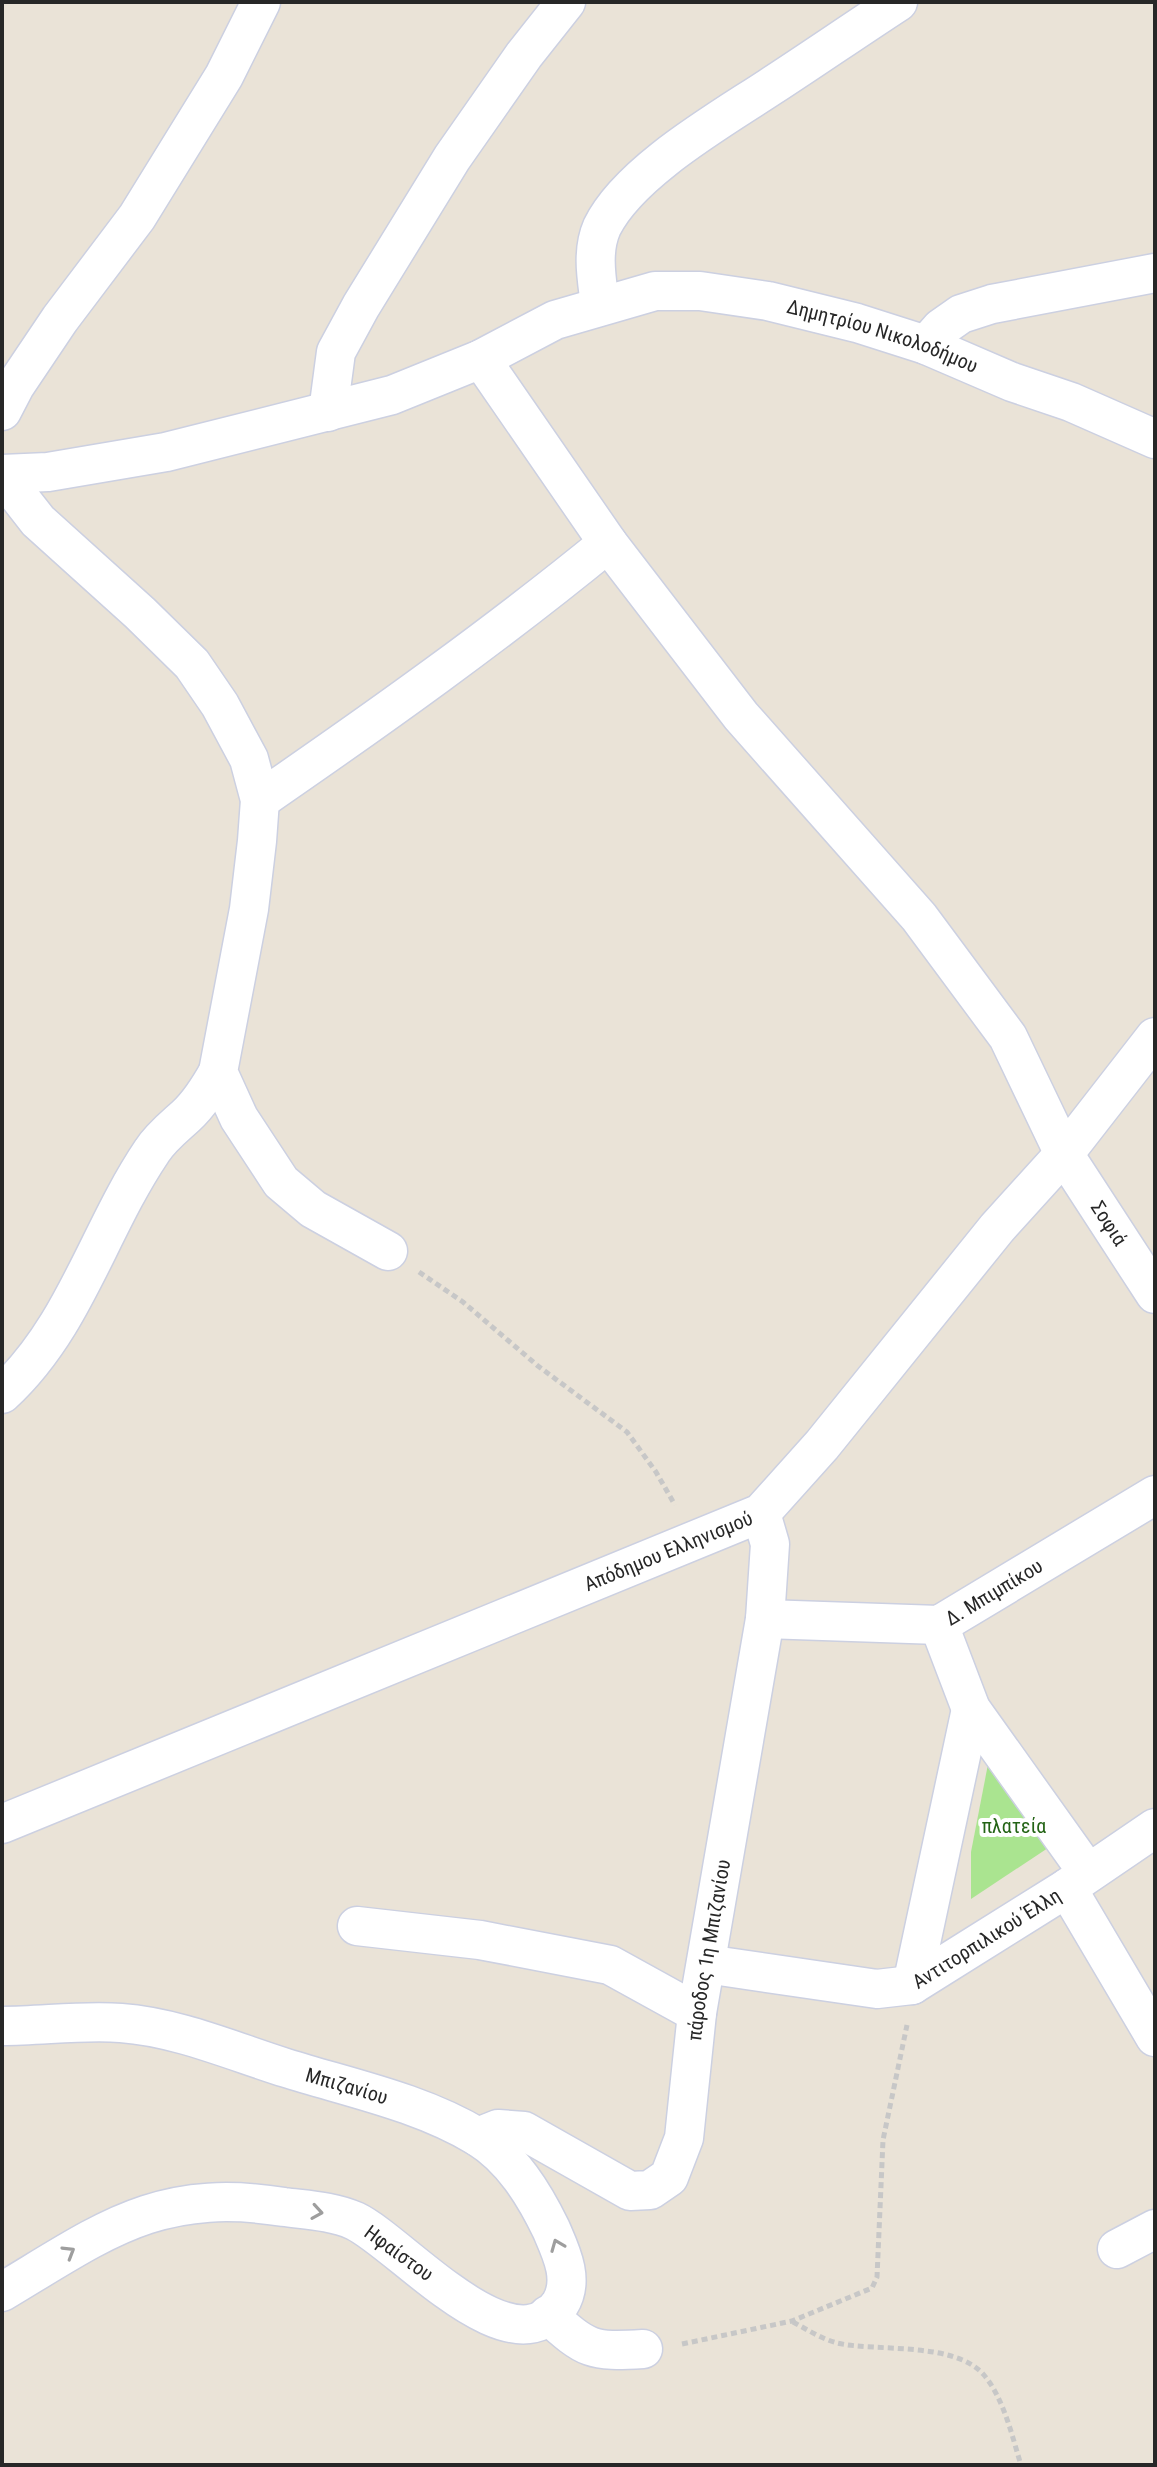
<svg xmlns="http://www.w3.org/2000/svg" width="1157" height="2467" font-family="'Roboto Condensed',sans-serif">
<rect width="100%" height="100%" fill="#eae3d7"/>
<path fill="#aae490" d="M995 1728 1066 1836 971 1899V1852Z"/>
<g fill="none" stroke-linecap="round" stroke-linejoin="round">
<defs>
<g id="minor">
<path d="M600 305C597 280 591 252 602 227 629 172 720 120 770 87 813 59 855 30 898 2"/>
<path d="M926 345 941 328 961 314 992 304 1155 273"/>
<path id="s1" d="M481 359 608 543 741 716 919 917 1008 1037 1064 1154 1155 1294"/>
<path d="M2 411 15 386 60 319 137 217 224 76 261 2"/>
<path d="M328 412 336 352 361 306 452 158 524 55 566 2"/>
<path id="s2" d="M2 474 48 472 166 452 392 395 481 359 555 320 655 291H700L768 301 857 323 926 345 1012 382 1071 402 1155 439"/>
<path d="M2 475 38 521 140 613 192 664 220 705 249 759 260 800 257 841 249 909 218 1072 239 1118 281 1182 313 1209 388 1251"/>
<path d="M260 800C379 718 497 634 608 543"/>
<path d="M2 1394C75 1327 98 1231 152 1151 161 1137 174 1127 186 1116 200 1103 209 1088 218 1072"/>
<path id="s3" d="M765 1619 939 1625 1155 1495"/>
<path d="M939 1625 971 1709 1088 1873"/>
<path id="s4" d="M2 1824 761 1513 822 1445 997 1228 1064 1154 1155 1037"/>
<path d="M1067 1888 1155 2037"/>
<path d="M357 1926 480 1940 610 1965 697 2013"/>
<path id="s5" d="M706 1964 877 1989 912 1985 1067 1888 1155 1828"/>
<path d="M912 1985 971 1709"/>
<path id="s6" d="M2 2026C42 2026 81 2020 121 2023 177 2027 232 2051 286 2068 350 2088 420 2102 478 2137 512 2158 534 2194 551 2229 561 2252 575 2280 560 2304 512 2374 401 2243 355 2221 333 2211 307 2210 284 2207 158 2187 104 2231 2 2292"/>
<path id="s7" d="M478 2137 498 2129 524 2131 630 2191 650 2190 669 2177 684 2138 697 2013 765 1619 770 1544 761 1513"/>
<path d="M1117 2249 1155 2229"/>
<path d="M548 2315C587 2350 591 2352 643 2349"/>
</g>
</defs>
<use href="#minor" stroke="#ccd0e1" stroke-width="41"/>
<g stroke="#c7c7c7" stroke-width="5" stroke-dasharray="6 4" stroke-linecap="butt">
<path d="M2 3V2"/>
<path d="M419 1272 463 1302 538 1366 627 1432 656 1472 675 1505"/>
<path d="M793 2322C806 2329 822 2339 837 2343 876 2352 955 2341 984 2375 1004 2399 1012 2436 1021 2465"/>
<path d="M682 2344 792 2321 872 2288 877 2277 883 2140 907 2025"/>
</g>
<use href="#minor" stroke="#fff" stroke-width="38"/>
</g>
<defs><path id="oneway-chevron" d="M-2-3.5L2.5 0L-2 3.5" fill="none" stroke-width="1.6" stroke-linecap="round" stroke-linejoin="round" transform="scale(2)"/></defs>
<g stroke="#9e9e9e">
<use href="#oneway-chevron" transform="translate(317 2212) rotate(9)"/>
<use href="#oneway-chevron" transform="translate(557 2245) rotate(-112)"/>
<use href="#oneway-chevron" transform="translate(69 2252) rotate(-31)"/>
</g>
<g text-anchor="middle" stroke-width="8" stroke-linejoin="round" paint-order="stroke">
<g font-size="20" fill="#272727" stroke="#fff">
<text dy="7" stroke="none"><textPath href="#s2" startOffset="916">Δημητρίου Νικολοδήμου</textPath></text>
<text dy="7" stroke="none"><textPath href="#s1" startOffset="1072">Σοφιά</textPath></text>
<text dy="7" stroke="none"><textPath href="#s4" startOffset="720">Απόδημου Ελληνισμού</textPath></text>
<text dy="7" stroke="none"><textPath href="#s3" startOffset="238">Δ. Μπιμπίκου</textPath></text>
<text dy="7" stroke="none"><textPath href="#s5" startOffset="296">Αντιτορπιλικού Έλλη</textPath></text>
<text dy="7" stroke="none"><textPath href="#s7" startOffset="444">πάροδος 1η Μπιζανίου</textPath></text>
<text dy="7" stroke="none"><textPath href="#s6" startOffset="354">Μπιζανίου</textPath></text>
<text transform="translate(399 2253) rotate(36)" y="7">Ηφαίστου</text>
</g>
<g font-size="20" fill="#246416" stroke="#fff">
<text x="1014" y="1833">πλατεία</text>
</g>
</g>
<rect width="1157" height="2467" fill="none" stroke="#272727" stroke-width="8"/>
</svg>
